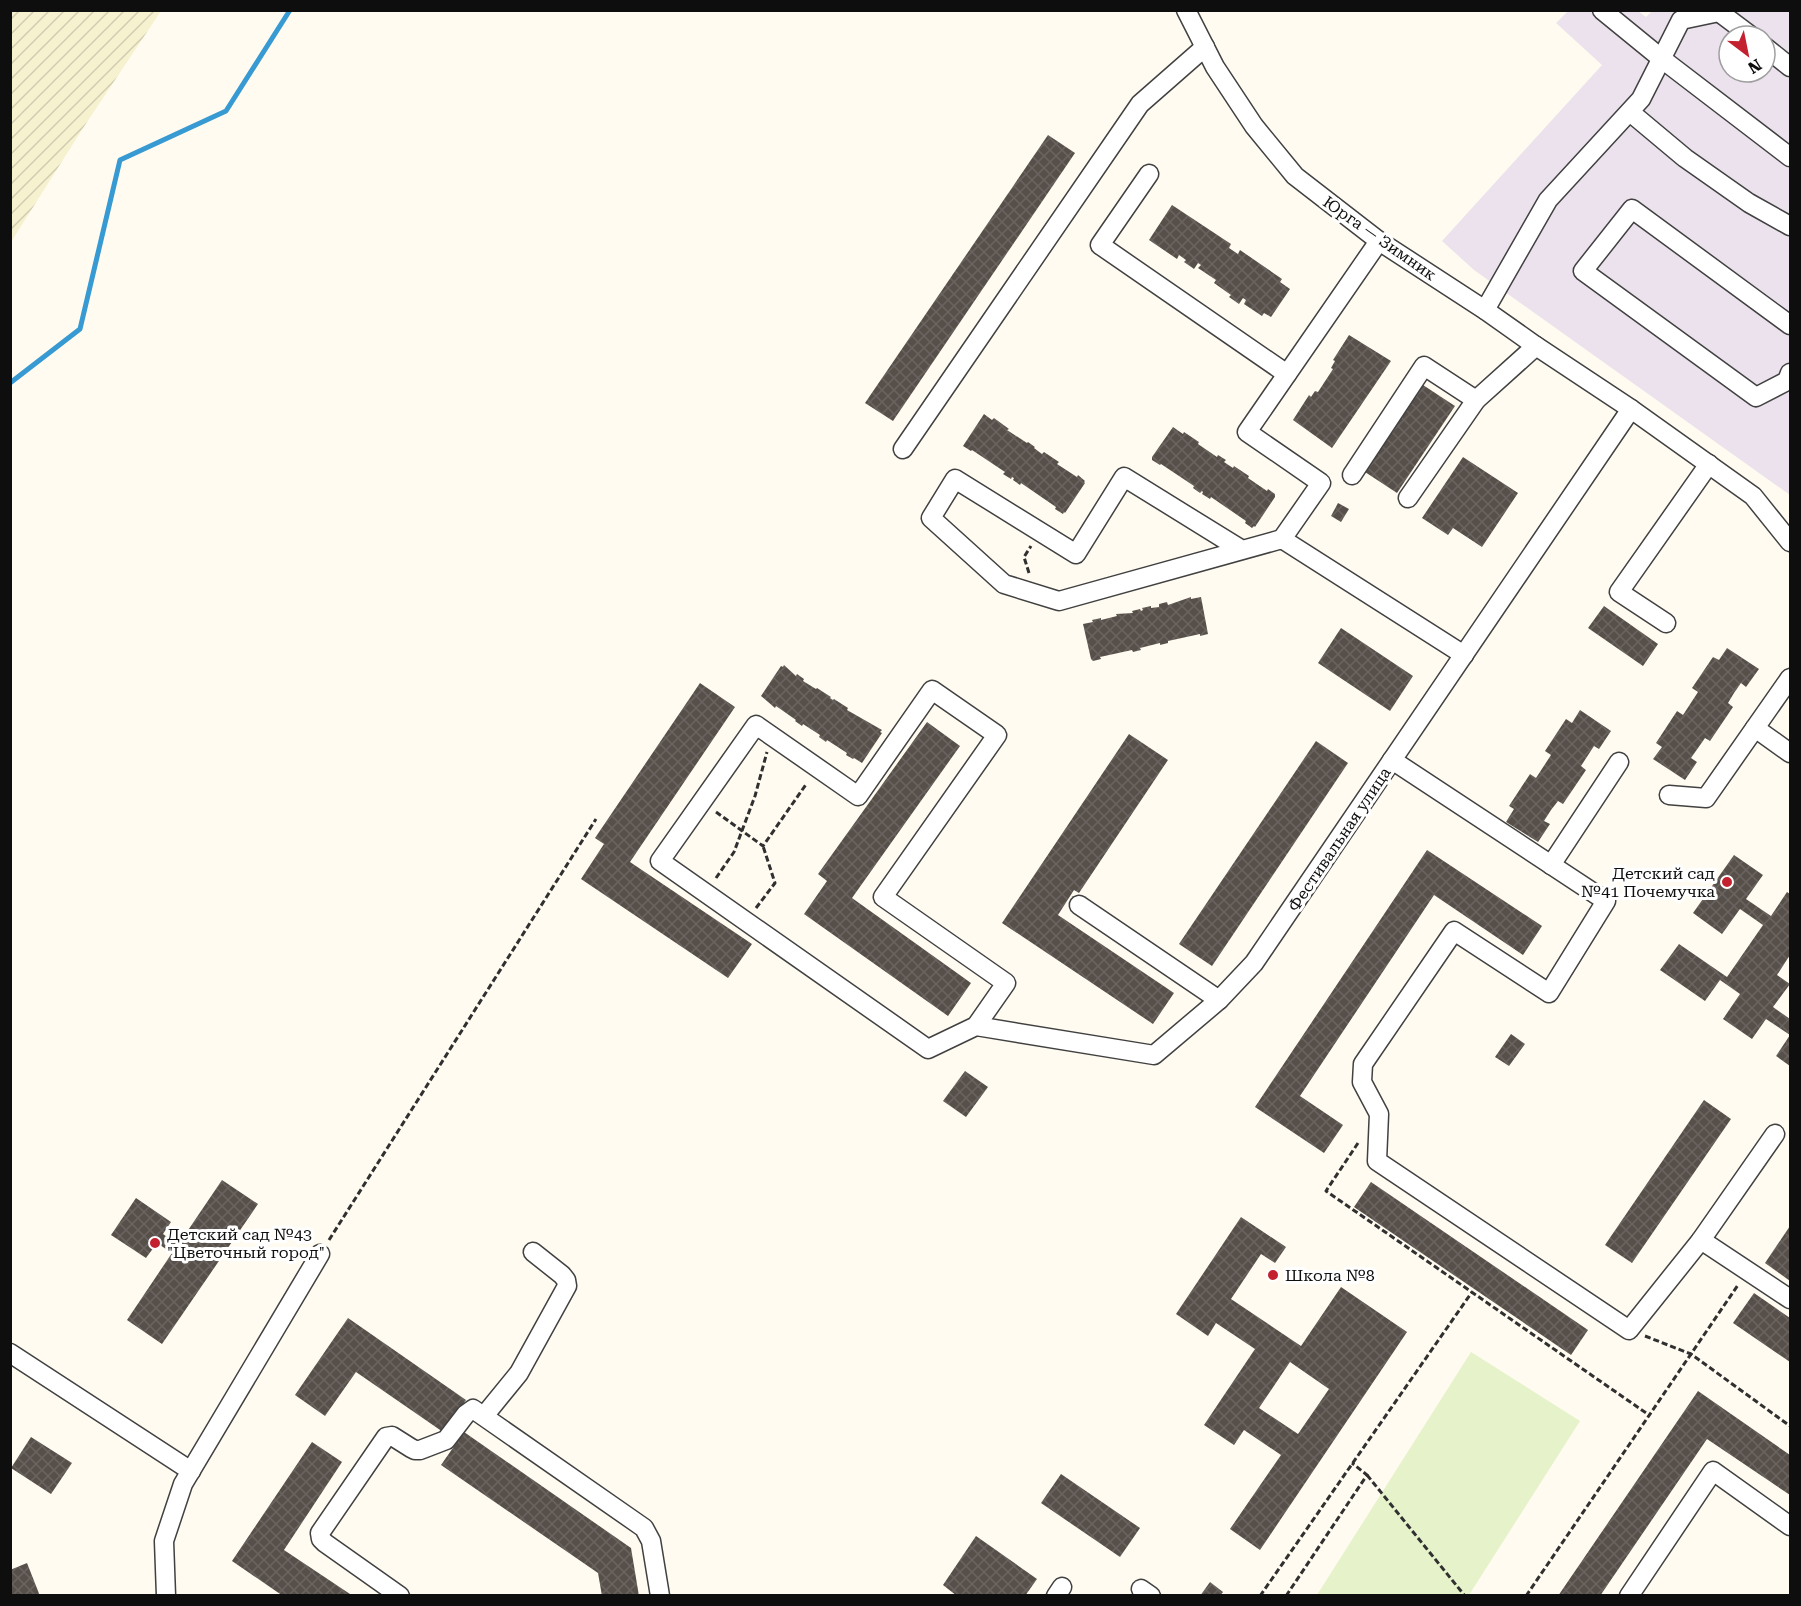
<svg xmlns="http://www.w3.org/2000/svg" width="1801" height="1606" font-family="'Roboto Serif',serif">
<defs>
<pattern id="farmland-furrows" width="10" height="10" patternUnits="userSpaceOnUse" patternTransform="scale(1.5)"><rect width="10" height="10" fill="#f6f1cf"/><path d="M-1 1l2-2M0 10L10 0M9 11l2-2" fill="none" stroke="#d2cdb1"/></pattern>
<pattern id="building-cross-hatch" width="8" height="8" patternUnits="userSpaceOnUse" patternTransform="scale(1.5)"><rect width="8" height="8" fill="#574f4a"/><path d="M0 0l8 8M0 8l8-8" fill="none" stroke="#6a6460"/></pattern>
</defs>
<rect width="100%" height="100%" fill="#fffbf0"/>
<path fill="#ece2ed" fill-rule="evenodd" d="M1653 10 1790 11V495L1474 270 1442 241 1602 65 1556 23 1568 11H1638L1646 17ZM1729 36H1765V72H1729Z"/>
<path fill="url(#farmland-furrows)" d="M11 10 161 11 85 125 11 242Z"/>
<path fill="#e5f2ca" d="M1471 1352 1580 1421 1469 1595H1317Z"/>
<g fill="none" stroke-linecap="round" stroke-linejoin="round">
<path stroke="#379ad2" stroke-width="5" d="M10 383 80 329 120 160 226 111 290 10"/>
</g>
<g fill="url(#building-cross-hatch)" fill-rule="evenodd">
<path d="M1048 135 1075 153 893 421 865 403Z"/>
<path d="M1172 205 1231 244 1229 248 1238 254 1240 250 1282 279 1280 282 1290 289 1271 317 1264 313 1262 316 1244 304 1246 300 1243 298 1239 304 1229 297 1231 295 1214 283 1216 280 1198 268 1201 265 1198 263 1194 269 1184 262 1186 260 1179 255 1177 259 1149 240Z"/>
<path d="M1349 335 1391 361 1332 448 1293 420 1309 395 1311 397 1315 391 1318 392 1333 369 1331 368 1335 361 1333 360Z"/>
<path d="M1423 385 1455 406 1397 493 1365 472Z"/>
<path d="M984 414 992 420 994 418 1009 429 1007 430 1027 443 1028 442 1035 447 1034 448 1042 454 1044 452 1059 462 1057 464 1077 477 1078 475 1085 481 1084 482 1085 483 1065 513 1064 512 1063 514 1055 509 1056 507 1021 483 1020 485 1013 480 1014 478 1012 477 1011 479 1003 474 1005 472 972 450 971 451 963 446Z"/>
<path d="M1173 427 1183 434 1184 432 1199 442 1198 444 1217 457 1218 455 1226 460 1224 462 1233 468 1234 466 1249 476 1248 478 1267 491 1268 489 1275 494V497L1255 527 1254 526 1252 528 1245 523 1246 521 1211 497 1210 499 1202 494 1203 492 1202 491 1200 493 1193 488 1194 486 1161 464 1160 465 1152 460V457Z"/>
<path d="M1463 457 1518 493 1482 547 1453 528 1448 535 1422 518Z"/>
<path d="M1338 503 1349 509 1341 522 1331 516Z"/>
<path d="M1191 597V599L1201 597 1208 634 1200 636V634L1168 641V643L1160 645V643L1140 648 1141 650 1133 652 1132 650 1100 657 1101 659 1093 661 1091 659 1083 624 1093 622 1092 620 1101 618V620L1117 616 1116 614 1133 613 1132 611 1140 609 1141 611 1143 610 1142 608 1151 606V608L1159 607V604L1167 602 1168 605Z"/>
<path d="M1604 606 1658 644 1643 666 1588 628Z"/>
<path d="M1341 628 1413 676 1390 711 1318 663Z"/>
<path d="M1727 648 1759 669 1746 687 1741 683 1734 693 1728 703 1733 707 1710 741 1705 738 1691 758 1697 762 1685 780 1653 759 1662 747 1656 743 1677 711 1683 715 1698 692 1692 688 1713 657 1719 660Z"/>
<path d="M784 665 796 676 797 674 804 679 803 681 816 689 817 688 831 697 830 698 833 700 834 699 848 708 847 710 882 730 880 732 882 733 862 763 854 758 853 759 846 755 847 753 827 740 826 742 819 737 820 735 803 724 802 726 795 721 796 720 776 706 775 708 761 696 781 666 783 667Z"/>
<path d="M700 683 735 707 630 862 752 944 728 978 581 879 604 844 595 838Z"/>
<path d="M1580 710 1611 731 1599 749 1594 746 1581 766 1586 770 1563 804 1558 801 1551 810 1544 821 1550 824 1538 842 1506 822 1514 809 1509 806 1530 774 1536 778 1551 755 1545 751 1566 719 1572 723Z"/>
<path d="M927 722 960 746 852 898 971 983 948 1016 804 914 827 881 818 874Z"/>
<path d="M1129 734 1168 760 1079 893 1074 890 1058 915 1174 993 1153 1024 1002 923Z"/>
<path d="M1316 741 1348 763 1212 966 1179 944Z"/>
<path d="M1427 850 1542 926 1523 955 1434 895 1300 1096 1343 1125 1324 1153 1255 1107Z"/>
<path d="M1734 855 1763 875 1746 899 1771 916 1787 892 1790 894V955L1777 975 1790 984 1773 1007 1790 1019V1066L1776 1056 1790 1035 1766 1019 1752 1039 1723 1019 1740 994 1720 980 1705 1001 1660 970 1679 944 1727 977 1763 925 1740 909 1722 934 1693 913Z"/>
<path d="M1511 1034 1525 1044 1509 1066 1495 1057Z"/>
<path d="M965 1071 988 1087 966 1117 943 1101Z"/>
<path d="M1704 1100 1731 1119 1632 1263 1605 1245Z"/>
<path d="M222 1180 258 1204 162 1344 127 1320 172 1253 157 1243 146 1258 111 1235 136 1198 171 1222 163 1234 178 1245Z"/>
<path d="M1371 1182 1588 1330 1571 1355 1354 1207Z"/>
<path d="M1241 1217 1286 1247 1275 1263 1261 1254 1231 1299 1301 1346 1341 1287 1407 1332 1260 1550 1230 1529 1281 1455 1244 1430 1234 1445 1204 1425 1255 1349 1216 1323 1208 1336 1176 1314ZM1290 1362 1329 1389 1298 1434 1259 1408Z"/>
<path d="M1790 1226V1281L1765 1263Z"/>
<path d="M1754 1293 1790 1318V1362L1733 1323Z"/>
<path d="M348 1318 466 1400 443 1432 356 1372 325 1416 295 1395Z"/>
<path d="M1698 1391 1790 1455V1495L1707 1439 1600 1596H1558Z"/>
<path d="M464 1432 631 1548 639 1596H602L598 1573 441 1465Z"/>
<path d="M31 1437 72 1463 51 1494 11 1468Z"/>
<path d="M312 1442 342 1462 284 1550 353 1596H283L232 1561Z"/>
<path d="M1061 1474 1140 1528 1120 1557 1041 1503Z"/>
<path d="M976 1536 1037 1579 1025 1596H957L943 1585Z"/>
<path d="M27 1563 40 1596H10V1570Z"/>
<path d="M1210 1582 1223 1592 1220 1596H1200Z"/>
</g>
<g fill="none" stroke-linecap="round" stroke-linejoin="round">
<defs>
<g id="minor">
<path d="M1186 10 1215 67 1254 126 1295 176 1379 241 1485 310 1536 346 1631 409 1753 496 1790 542"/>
<path d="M1602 10 1662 59 1790 157"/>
<path d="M1765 47 1790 67"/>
<path d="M1630 112 1685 158 1749 203 1790 226"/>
<path d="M1149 174 1100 245 1287 374"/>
<path d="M1485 310 1548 200 1641 99 1681 20 1719 12 1751 36"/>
<path d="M1790 325 1632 209 1583 271 1756 397 1787 381 1790 373"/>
<path d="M903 449 1140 104 1205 47"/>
<path d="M1352 475 1424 366 1476 400"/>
<path d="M1408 498 1476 400 1536 346"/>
<path d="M1282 539 1321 483 1247 432 1379 241"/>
<path d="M1242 550 1124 477 1076 554 955 479 931 518 1004 584 1059 601 1282 539 1464 655"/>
<path d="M1666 623 1619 592 1709 464"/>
<path d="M1755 728 1790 678"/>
<path d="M1392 760 1606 901 1549 993 1454 931 1363 1064 1362 1082 1379 1114 1377 1161 1629 1330 1701 1240 1790 1299"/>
<path d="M1669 795 1706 798 1755 728 1790 753"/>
<path d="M1551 865 1619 762"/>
<path d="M1079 905 1219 1000"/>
<path d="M976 1026 1006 983 883 897 997 735 932 690 858 796 756 725 660 861 928 1049 976 1026 1154 1055 1219 1000 1254 963 1631 409"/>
<path d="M1701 1240 1775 1134"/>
<path d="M10 1353 191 1471"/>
<path d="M484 1416 519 1373 567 1286 566 1280 562 1275 533 1252"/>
<path d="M1141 1589 1151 1596"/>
<path d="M166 1596 164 1541 183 1484 320 1254"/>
<path d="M400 1596 325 1543 321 1539 320 1533 386 1437 392 1436 411 1448 415 1450H420L446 1440 466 1414 473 1409 644 1528 651 1541 660 1596"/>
<path d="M1056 1596 1062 1587"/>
<path d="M1629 1596 1713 1471 1790 1526"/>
</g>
</defs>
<use href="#minor" stroke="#414141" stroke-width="21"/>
<g stroke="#303030" stroke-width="3" stroke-dasharray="6 3" stroke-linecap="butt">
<path d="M1029 573 1024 557 1031 546"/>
<path d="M716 812 763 846 807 783"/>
<path d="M716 878 734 852 755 796 767 752"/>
<path d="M756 908 775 883 763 846"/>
<path d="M1358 1143 1326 1191 1649 1415"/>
<path d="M329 1240 596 819"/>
<path d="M1645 1336 1691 1354 1790 1426"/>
<path d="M1367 1475 1465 1596"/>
<path d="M1260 1596 1472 1292"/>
<path d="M1286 1596 1367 1475 1352 1463"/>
<path d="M1526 1596 1738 1285"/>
</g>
<use href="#minor" stroke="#fff" stroke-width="18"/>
</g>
<g fill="#c3212f" stroke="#fff" stroke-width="2">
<circle cx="1727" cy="882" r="6"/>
<circle cx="155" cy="1243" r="6"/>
<circle cx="1273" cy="1275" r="6"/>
</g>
<g text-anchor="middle" stroke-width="6" stroke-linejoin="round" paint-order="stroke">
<g font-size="16" fill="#0e0e0e" stroke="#fff">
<text transform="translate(1380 238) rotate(35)" y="6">Юрга — Зимник</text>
<text transform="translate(1339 839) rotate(-56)" y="6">Фестивальная улица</text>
</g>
<g font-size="16" fill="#0e0e0e" stroke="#fff" text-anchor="start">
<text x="1715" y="879" text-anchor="end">Детский сад<tspan x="1715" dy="18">№41 Почемучка</tspan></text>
<text x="167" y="1240">Детский сад №43<tspan x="167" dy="18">"Цветочный город"</tspan></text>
<text x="1285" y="1281">Школа №8</text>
</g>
</g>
<rect width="1801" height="1606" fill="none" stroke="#0e0e0e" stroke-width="24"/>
<g transform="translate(1747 54) rotate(148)"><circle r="28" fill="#ffffff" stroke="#9f9f9f" stroke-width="1.5"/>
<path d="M0-4.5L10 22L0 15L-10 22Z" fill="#c3212f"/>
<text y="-9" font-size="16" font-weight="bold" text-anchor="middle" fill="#0e0e0e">N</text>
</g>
</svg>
